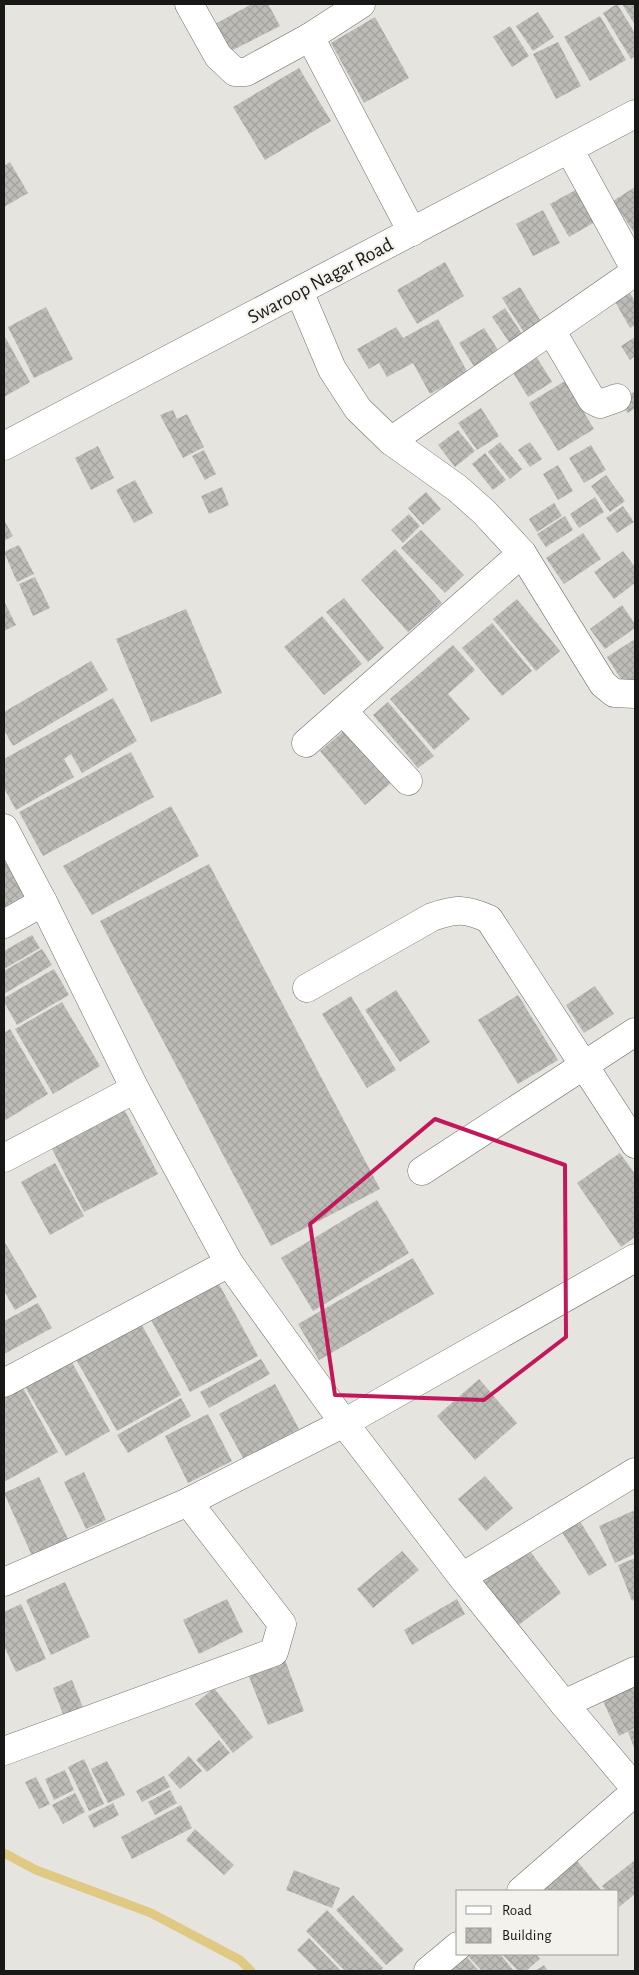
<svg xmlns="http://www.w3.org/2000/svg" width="639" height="1975" font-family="'Alegreya Sans',sans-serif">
<defs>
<pattern id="building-cross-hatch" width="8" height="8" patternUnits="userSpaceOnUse" patternTransform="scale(1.25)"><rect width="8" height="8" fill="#bebcb7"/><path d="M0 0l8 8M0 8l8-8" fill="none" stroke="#a3a19d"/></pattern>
</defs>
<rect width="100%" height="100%" fill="#e6e4df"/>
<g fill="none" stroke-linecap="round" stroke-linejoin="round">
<path stroke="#dfc983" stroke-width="9" d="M4 1853 36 1870 151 1913 240 1960 251 1971"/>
</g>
<g fill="url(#building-cross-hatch)">
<path d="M252 4H268L280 26 229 52 215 24Z"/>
<path d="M617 4 635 33V56L631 59 603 13Z"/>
<path d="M622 4H635V25Z"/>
<path d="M538 12 554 37 533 51 516 26Z"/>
<path d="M600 16 626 60 590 81 564 37Z"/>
<path d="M375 17 409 78 364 103 331 43Z"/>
<path d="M510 26 529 56 512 67 493 37Z"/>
<path d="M558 42 581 86 556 99 533 54Z"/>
<path d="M299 68 331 121 265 160 233 107Z"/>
<path d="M10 162 28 193 4 207V166Z"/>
<path d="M581 187 600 219 569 237 550 204Z"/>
<path d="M635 187V234L613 201Z"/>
<path d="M543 210 560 243 533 256 516 224Z"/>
<path d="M445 262 464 296 417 324 397 290Z"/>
<path d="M520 287 542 323 525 334 502 298Z"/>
<path d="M628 289 635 302V325L630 328 613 298Z"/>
<path d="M46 307 73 359 34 378 8 327Z"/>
<path d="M505 308 524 337 511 345 492 317Z"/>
<path d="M438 319 468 373 430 394 413 363 387 377 379 363 369 369 357 349 396 327 403 338Z"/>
<path d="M484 328 500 353 475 368 459 343Z"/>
<path d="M4 335 30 382 4 397Z"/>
<path d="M635 337V356L630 360 621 346Z"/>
<path d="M536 356 552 382 528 397 512 371Z"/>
<path d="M565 381 594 429 558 451 529 403Z"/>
<path d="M635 391V408L628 413 619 403Z"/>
<path d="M481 408 499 436 477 450 458 423Z"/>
<path d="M173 410 177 419 187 414 204 447 183 458 160 415Z"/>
<path d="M458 430 475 451 455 467 438 445Z"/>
<path d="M500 442 522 469 510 479 488 452Z"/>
<path d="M530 442 542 459 530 467 518 450Z"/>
<path d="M591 445 606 470 584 483 569 458Z"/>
<path d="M98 446 114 478 91 490 75 458Z"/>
<path d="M204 450 216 474 205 480 192 456Z"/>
<path d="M485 453 506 480 493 490 472 464Z"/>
<path d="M558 465 573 491 558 500 543 474Z"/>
<path d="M606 475 625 501 610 512 591 486Z"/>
<path d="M135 480 153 513 134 523 116 490Z"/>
<path d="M222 487 229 505 209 514 201 496Z"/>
<path d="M426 492 441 509 423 525 408 508Z"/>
<path d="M595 497 604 512 579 528 570 514Z"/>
<path d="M554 503 562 516 537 532 529 519Z"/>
<path d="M623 506 634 522 617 533 606 518Z"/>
<path d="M409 514 420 526 403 543 391 530Z"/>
<path d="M565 516 573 530 546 547 537 534Z"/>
<path d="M4 520 13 536 4 541Z"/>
<path d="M421 530 464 575 445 593 401 548Z"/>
<path d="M583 533 601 559 564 584 546 558Z"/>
<path d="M19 545 34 574 17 582 4 552Z"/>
<path d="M395 549 442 603 408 632 361 580Z"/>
<path d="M623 551 635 567V583L614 599 594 572Z"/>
<path d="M35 577 50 608 33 616 19 584Z"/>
<path d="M344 598 384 648 368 662 326 612Z"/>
<path d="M517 599 560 651 536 671 493 619Z"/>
<path d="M4 601 16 625 4 631Z"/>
<path d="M622 605 635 624V628L605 649 590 629Z"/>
<path d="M186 609 222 693 151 722 116 639Z"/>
<path d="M322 616 362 664 324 695 284 647Z"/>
<path d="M492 623 532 671 502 696 462 648Z"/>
<path d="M635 639V681L626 687 607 657Z"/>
<path d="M453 645 475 670 448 694 470 719 434 750 390 699Z"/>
<path d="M91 661 108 690 13 746 4 730V712Z"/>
<path d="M113 698 137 741 82 773 71 754 64 759 74 777 16 810 4 788V759Z"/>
<path d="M388 702 434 756 418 768 373 715Z"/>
<path d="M346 729 391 783 365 805 320 751Z"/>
<path d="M131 752 154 797 43 856 19 812Z"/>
<path d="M171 806 199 856 92 915 63 866Z"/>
<path d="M4 860 25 895 4 907Z"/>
<path d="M209 864 380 1189 271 1246 100 921Z"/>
<path d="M32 935 40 948 4 969V951Z"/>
<path d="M42 949 52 965 4 994V971Z"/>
<path d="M54 969 69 995 17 1025 4 1002V998Z"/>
<path d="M595 986 614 1014 584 1033 566 1005Z"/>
<path d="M396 990 430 1042 400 1062 365 1010Z"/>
<path d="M518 995 558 1060 518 1084 478 1020Z"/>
<path d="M351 996 396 1070 367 1088 322 1014Z"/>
<path d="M62 1002 100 1066 53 1094 15 1029Z"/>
<path d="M10 1029 48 1094 4 1121V1033Z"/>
<path d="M124 1109 158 1174 84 1212 51 1147Z"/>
<path d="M620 1153 635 1174V1237L621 1247 577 1183Z"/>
<path d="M55 1163 84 1216 50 1235 21 1182Z"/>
<path d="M377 1200 409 1253 313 1311 281 1258Z"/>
<path d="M4 1241 37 1297 15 1310 4 1291Z"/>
<path d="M413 1258 434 1294 319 1360 298 1324Z"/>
<path d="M219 1284 258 1356 190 1392 151 1320Z"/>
<path d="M38 1303 52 1328 4 1354V1321Z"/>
<path d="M139 1320 181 1395 117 1431 74 1356Z"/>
<path d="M68 1355 110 1431 66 1456 22 1382Z"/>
<path d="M261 1359 270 1374 209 1408 200 1392Z"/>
<path d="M479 1379 517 1423 475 1460 437 1416Z"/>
<path d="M275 1384 299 1429 243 1458 219 1414Z"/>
<path d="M22 1386 58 1452 4 1482V1396Z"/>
<path d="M181 1398 191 1416 128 1453 117 1435Z"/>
<path d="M208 1414 232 1461 188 1483 165 1436Z"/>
<path d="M84 1472 106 1520 86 1529 64 1482Z"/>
<path d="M485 1476 513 1508 486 1531 458 1499Z"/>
<path d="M39 1477 69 1541 33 1558 4 1493Z"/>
<path d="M635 1510V1554L615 1563 599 1526Z"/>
<path d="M578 1518 607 1565 589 1576 560 1529Z"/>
<path d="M527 1547 561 1593 516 1627 482 1581Z"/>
<path d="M402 1551 419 1570 373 1608 357 1589Z"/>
<path d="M635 1558V1599L632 1601 618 1565Z"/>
<path d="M65 1582 90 1637 51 1655 26 1600Z"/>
<path d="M227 1599 243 1632 199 1654 183 1620Z"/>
<path d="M457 1599 465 1614 412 1645 404 1630Z"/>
<path d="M21 1604 46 1659 16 1672 4 1646V1612Z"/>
<path d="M285 1660 304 1711 268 1725 248 1674Z"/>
<path d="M72 1680 86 1715 66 1722 53 1688Z"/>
<path d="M635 1686V1728L619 1736 603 1701Z"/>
<path d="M214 1688 253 1737 233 1753 195 1704Z"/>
<path d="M635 1729V1750L628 1732Z"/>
<path d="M219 1740 230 1753 207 1772 196 1760Z"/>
<path d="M189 1756 202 1771 180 1789 168 1775Z"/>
<path d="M84 1759 104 1804 89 1811 68 1767Z"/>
<path d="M107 1761 125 1795 108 1803 91 1769Z"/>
<path d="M65 1770 74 1790 54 1800 45 1779Z"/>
<path d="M164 1776 170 1787 142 1802 136 1791Z"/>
<path d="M36 1777 50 1804 39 1809 25 1782Z"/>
<path d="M170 1790 177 1803 155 1815 148 1802Z"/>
<path d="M75 1793 85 1812 63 1824 52 1805Z"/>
<path d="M113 1803 119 1815 94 1828 88 1816Z"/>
<path d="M181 1805 192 1828 132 1859 121 1837Z"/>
<path d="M195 1829 234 1865 224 1875 186 1840Z"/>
<path d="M573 1856 602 1891H546L540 1884Z"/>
<path d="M635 1860V1894L619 1907 618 1891H606L602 1886Z"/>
<path d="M294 1870 340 1888 332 1908 286 1890Z"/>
<path d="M353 1895 404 1950 386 1965 336 1910Z"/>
<path d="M327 1910 383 1968 380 1971H345L306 1931Z"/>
<path d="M309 1938 341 1971H318L297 1950Z"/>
<path d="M466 1954H500L514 1971H482Z"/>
<path d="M502 1954H536L540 1959 526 1971H518Z"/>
<path d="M465 1955 479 1971H451L449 1968Z"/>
<path d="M544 1965 548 1971H535Z"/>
</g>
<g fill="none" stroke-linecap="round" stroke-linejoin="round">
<defs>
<g id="minor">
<path d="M189 4 218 56 235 72H246L310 37"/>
<path d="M361 4 310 37 412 232"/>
<path d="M569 149 635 269"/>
<path d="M299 291 332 369 358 409 391 441 457 488 484 512 522 553 603 684 614 693 635 694"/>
<path d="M551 330 592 400 600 404 617 398"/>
<path d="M391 441 635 272"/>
<path d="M4 446 635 114"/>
<path d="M343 711 408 781"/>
<path d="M306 743 522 553"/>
<path d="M4 828 43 902 135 1089 229 1263 344 1423 462 1577 564 1704 635 1788"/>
<path d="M4 924 43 902"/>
<path d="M307 988 432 917C457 909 464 908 489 919L635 1144"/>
<path d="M4 1158 135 1089"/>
<path d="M422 1171 635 1032"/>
<path d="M4 1383 229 1263"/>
<path d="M462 1577 635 1472"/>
<path d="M4 1582 188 1502 344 1423 635 1258"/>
<path d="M564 1704 635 1671"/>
<path d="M4 1751 274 1652 282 1624 188 1502"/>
<path d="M521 1891 635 1792"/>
<path d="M428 1971 458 1946"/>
</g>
</defs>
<use href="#minor" stroke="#71706b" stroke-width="29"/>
<use href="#minor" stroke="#fff" stroke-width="28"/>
</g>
<path fill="none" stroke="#c2185b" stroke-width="4" stroke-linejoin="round" d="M435 1119 565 1165 566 1337 484 1400 335 1395 310 1224Z"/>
<g text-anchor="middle" stroke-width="4.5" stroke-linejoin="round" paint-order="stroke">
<g font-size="20" fill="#181816" stroke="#f3f2ec">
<text transform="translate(320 280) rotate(-28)" y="7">Swaroop Nagar Road</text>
</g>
</g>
<rect width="639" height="1975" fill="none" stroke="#181816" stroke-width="10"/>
<rect x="456" y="1890" width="162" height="65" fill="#f3f2ec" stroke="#9b9b96"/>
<rect x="466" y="1906" width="25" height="8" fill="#ffffff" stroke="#9b9b96"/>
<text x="502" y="1915" font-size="15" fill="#181816">Road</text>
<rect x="466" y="1928" width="25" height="15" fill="url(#building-cross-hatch)" stroke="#9b9b96"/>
<text x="502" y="1940" font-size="15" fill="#181816">Building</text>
</svg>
